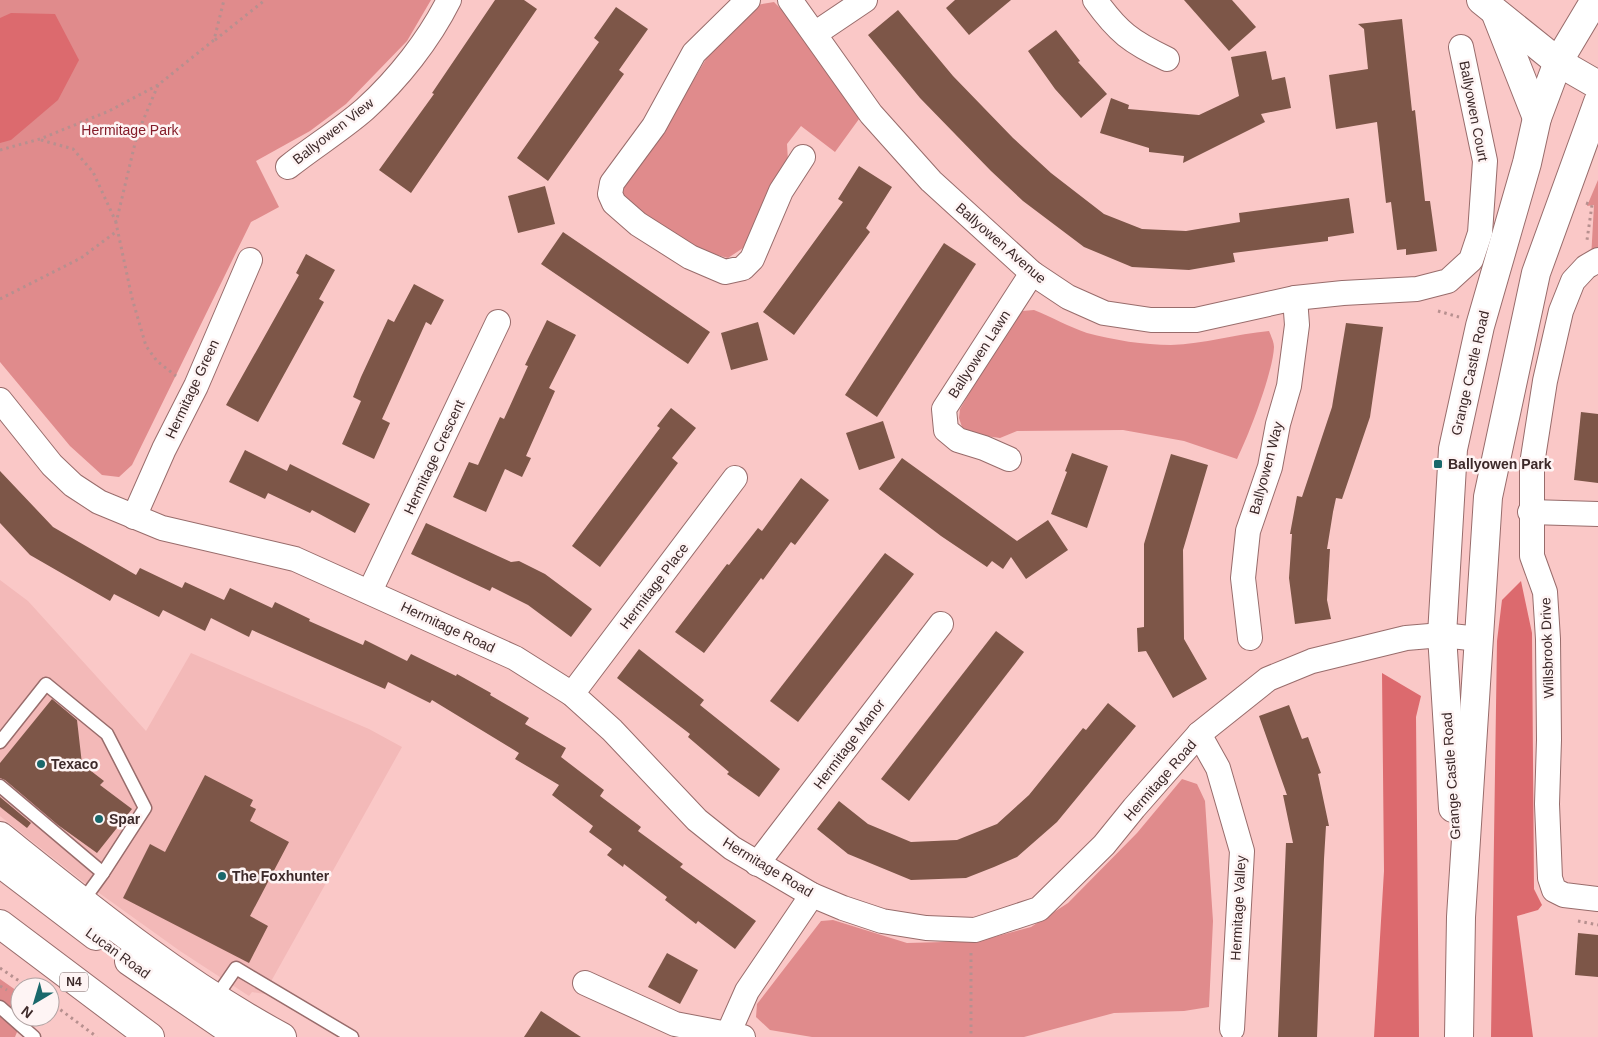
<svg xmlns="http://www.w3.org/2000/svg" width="1598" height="1037" font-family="Arial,sans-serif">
<rect width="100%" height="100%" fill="#fac8c7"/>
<path fill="#f3b9b8" d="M0 580 28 601 146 731 191 653 369 729 402 747 264 994 252 992 249 996 180 951 81 880 0 816Z"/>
<g fill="#e08b8c">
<path d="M0 0H431L407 41 346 104 310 131 256 161 279 207 251 222 132 465 119 477 102 475 70 446 0 362Z"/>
<path d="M774 2 792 20 859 119 835 152 801 126 787 144 788 161 746 246 728 258 703 251 645 215 624 198 621 189 664 130 709 54 751 6Z"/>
<path d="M1598 180V255L1591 259 1594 205 1587 206Z"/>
<path d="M1034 310C1052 317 1069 327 1087 333 1113 340 1144 345 1171 345 1204 344 1236 334 1269 331 1271 336 1274 342 1274 347 1273 372 1249 435 1237 459L1184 441 1123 430 1017 431 1000 438 972 434 962 427 959 418 960 409 985 366 1022 311Z"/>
<path d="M1182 779 1197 784 1205 801 1213 921 1209 1007 1184 1011 1114 1013 1024 1037H812L770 1030 756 1017 757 1004 821 921 833 920 907 943 979 941 1031 927 1068 903 1137 833Z"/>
<path d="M0 979 20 993V1017H23L15 1037H0Z"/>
</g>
<g fill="#dc6a6e">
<path d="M11 13 55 14 79 60 58 100 11 140 0 143V18Z"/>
<path d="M1521 581 1532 633 1534 889 1542 905 1538 910 1517 916 1533 1037H1491L1497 641 1502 600Z"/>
<path d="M1382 673 1421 696 1416 717 1419 1037H1374L1384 871Z"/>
</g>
<g fill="#7d5648">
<path d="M495 0H524L537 9 411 193 379 170 434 94 432 93Z"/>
<path d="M955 0H1011L969 35 946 8Z"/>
<path d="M1184 0H1232L1256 27 1229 51Z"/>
<path d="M616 7 648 29 619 70 624 74 548 181 517 158 599 42 594 38Z"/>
<path d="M898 10 953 76 1013 138 1051 173 1104 214 1142 229 1186 231 1240 222 1239 213 1349 198 1354 233 1328 237V241L1233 253 1235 262 1189 270 1132 267 1084 247 1023 201 991 171 920 98 868 35Z"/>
<path d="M1402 19 1412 111 1415 110 1425 201H1430L1437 251 1406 255V249L1397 250 1391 202 1386 203 1377 122 1336 129 1329 75 1368 69 1364 29 1358 24Z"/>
<path d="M1056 30 1080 61 1078 62 1107 94 1081 118 1055 89 1028 51Z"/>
<path d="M1266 51 1272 80 1285 77 1291 108 1261 114 1265 122 1183 163 1184 156 1149 152V148L1100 133 1111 98 1129 105 1128 109 1199 115 1218 106 1239 96 1231 57Z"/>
<path d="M859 166 892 187 866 228 870 232 794 335 763 312 843 202 838 199Z"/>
<path d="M545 186 555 224 518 233 508 196Z"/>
<path d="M563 232 710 332 688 364 541 264Z"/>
<path d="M944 243 976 264 877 417 845 395Z"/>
<path d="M306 254 335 270 319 299 324 302 258 422 226 405 299 275 296 273Z"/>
<path d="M414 284 444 300 431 325 426 322 382 419 390 423 374 459 342 444 361 401 353 397 361 377 388 319 394 322Z"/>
<path d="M547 320 576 335 549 388 555 391 526 456 531 458 522 477 505 469 486 512 453 497 469 462 478 465 500 417 504 419 528 366 525 365Z"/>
<path d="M758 322 768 360 731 370 721 333Z"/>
<path d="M1346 323 1383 327 1370 417 1342 499 1336 498 1333 512 1327 549H1330L1327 600 1331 619 1295 624 1289 578 1292 534H1290L1297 496 1302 497 1332 407Z"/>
<path d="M671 408 696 428 672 458 678 463 600 567 572 546 660 428 657 426Z"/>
<path d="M1581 412 1598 414V483L1574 480Z"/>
<path d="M883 421 895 458 859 470 846 433Z"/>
<path d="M245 450 287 471 290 464 370 504 355 533 312 510 310 513 268 493 265 499 229 482Z"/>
<path d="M1072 453 1108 466 1087 528 1051 514 1067 472 1065 471Z"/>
<path d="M1171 454 1208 465 1183 550 1184 639 1207 679 1173 698 1146 651 1138 652 1137 628 1144 627V544Z"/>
<path d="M902 458 1017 541 1048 520 1068 550 1026 579 1011 557 1003 569 992 561 987 567 941 536 879 489Z"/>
<path d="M0 471 53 527 136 575 140 568 182 588 185 582 224 600 230 588 272 608 275 602 310 619 309 621 363 645 365 640 407 661 411 654 456 676 457 674 491 693 490 695 529 718 525 724 566 748 561 757 604 790 600 796 641 827 638 831 683 864 680 867 756 921 735 949 698 921 696 924 665 900 667 897 624 864 623 867 607 855 612 849 589 832 593 826 552 795 559 785 515 759 519 753 432 700 430 703 388 682 385 689 252 630 249 637 211 618 205 631 163 610 159 617 114 594 110 601 30 555 0 523Z"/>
<path d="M801 478 829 500 795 545 791 542 763 580 761 578 704 653 675 632 727 564 729 565 758 528 762 531Z"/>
<path d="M426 523 511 562 519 561 545 574 592 609 571 637 528 605 492 587 490 591 411 554Z"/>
<path d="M885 553 914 574 798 722 770 701Z"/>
<path d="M996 631 1024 652 909 801 881 779Z"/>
<path d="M639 649 704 700 700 705 780 769 759 797 727 774 729 772 688 737 690 734 617 678Z"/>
<path d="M52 699 77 720 82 764 104 781 100 785 132 809 97 853 58 825 5 780 0 778V763Z"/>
<path d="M1108 703 1136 726 1057 822 1017 857 994 867 966 878 911 880 848 854 817 829 839 801 868 824 911 842 957 840 997 824 1029 795 1083 728 1086 730Z"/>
<path d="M1289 705 1302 739 1308 737 1321 773 1318 774 1329 826H1326L1324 859 1317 1037H1278L1286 843H1293L1283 795H1287L1259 716Z"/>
<path d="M205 775 253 800 250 806 256 809 250 821 289 842 250 916 268 926 249 963 123 898 150 844 165 852Z"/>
<path d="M0 797 31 823 27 828 0 807Z"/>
<path d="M1578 933 1598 935V977L1575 975Z"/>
<path d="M667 953 698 970 680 1004 648 987Z"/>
<path d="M541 1011 581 1037H524Z"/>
</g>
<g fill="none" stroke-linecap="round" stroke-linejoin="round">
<defs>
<g id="lane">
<path d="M0 742 46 684 107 734 145 808 103 873"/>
<path d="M0 786 103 873 82 902"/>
<path d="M216 997 236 968 352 1037"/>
<path d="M0 1007 34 1037"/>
</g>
<g id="street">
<path d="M748 0 694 53 654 126 612 183 610 194 614 203 638 224 690 257 725 272 743 268 752 259 781 191 803 157"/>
<path d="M790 0 871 114 931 181 1032 273 1068 297 1104 313 1151 320H1196L1295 298 1343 293 1417 289 1448 281 1471 260 1480 233 1485 161 1461 47"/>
<path d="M1095 0C1118 32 1131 42 1167 59"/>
<path d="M816 33 865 0"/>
<path d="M288 167C313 147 341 130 365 109 398 79 429 40 449 0"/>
<path d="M1598 260 1586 267 1573 281 1561 311 1545 381 1532 464V556L1545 592 1548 639 1549 740 1547 804 1550 878 1554 890 1564 895 1598 899"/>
<path d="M0 400 52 465 73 485 99 502 162 528 295 559 515 658 572 694 612 730 697 820 732 848 812 895 843 908 882 921 926 928 975 930 1039 909 1104 845 1134 808 1199 734 1268 679 1312 661 1406 638 1442 635 1479 639"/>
<path d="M1009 459 984 448 958 440 946 430 944 409 1032 273"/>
<path d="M1530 512 1598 514"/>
<path d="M134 517 164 449 196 386 250 260"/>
<path d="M370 591 498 322"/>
<path d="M1250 638 1243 578 1248 531 1270 467 1278 424 1289 386 1297 325 1295 298"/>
<path d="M572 694 735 478"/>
<path d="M1199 734 1218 768 1242 851 1232 1029"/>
<path d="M757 864 941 624"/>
<path d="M585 983 675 1024 743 1037"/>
<path d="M728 1034 747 991 812 895"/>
</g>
<g id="secondary">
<path d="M1481 0 1558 62 1598 85"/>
<path d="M1496 14 1537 118"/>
<path d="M1453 808 1442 635 1453 449 1480 326 1527 163 1537 118 1558 62 1595 0"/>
<path d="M1459 1037 1461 917 1488 497 1536 273 1598 102"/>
</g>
<g id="highway">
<path d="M0 836C90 908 180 982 282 1037"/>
<path d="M0 863 96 936"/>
<path d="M0 924 150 1037"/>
<path d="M129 961 240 1037"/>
</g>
</defs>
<use href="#lane" stroke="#986c6b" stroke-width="15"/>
<use href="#street" stroke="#986c6b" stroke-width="26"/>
<use href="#secondary" stroke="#986c6b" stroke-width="30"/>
<use href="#highway" stroke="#986c6b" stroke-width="30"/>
<g stroke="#b7908f" stroke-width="3" stroke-dasharray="2.5 4" stroke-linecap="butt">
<path d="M215 40 265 0"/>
<path d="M158 85 137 135 116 223 132 298 146 346 157 361 176 376"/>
<path d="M41 140 73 149 93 172 116 222"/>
<path d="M0 150 40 139 109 111 158 85 214 40 224 0"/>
<path d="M1586 203 1592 205 1587 240"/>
<path d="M0 299 81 258 117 231"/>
<path d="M1438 311 1459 317"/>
<path d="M1578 921 1598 925"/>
<path d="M971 953V1037"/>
<path d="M0 968 28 987"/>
<path d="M0 986 7 990"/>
<path d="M50 1002 97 1037"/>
</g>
<use href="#lane" stroke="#fff" stroke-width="12"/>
<use href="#street" stroke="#fff" stroke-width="24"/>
<use href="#secondary" stroke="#fff" stroke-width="28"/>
<use href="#highway" stroke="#fff" stroke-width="28"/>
</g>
<g fill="#1a686b" stroke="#fef4f4" stroke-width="2">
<rect x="1433" y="459" width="10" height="10" rx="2.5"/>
<circle cx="41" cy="764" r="5"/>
<circle cx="99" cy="819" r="5"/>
<circle cx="222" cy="876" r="5"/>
</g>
<g text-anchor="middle" stroke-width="5" stroke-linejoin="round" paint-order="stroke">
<rect fill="#fef4f4" stroke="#766666" stroke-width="1" x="60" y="972.5" width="28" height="19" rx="4"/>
<g font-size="12" font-weight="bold" fill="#3c2929">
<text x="74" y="986">N4</text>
</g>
<g font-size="14" fill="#3c2929" stroke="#fef4f4">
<text transform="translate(1474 111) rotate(79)" y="5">Ballyowen Court</text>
<text transform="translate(333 131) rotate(-38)" y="5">Ballyowen View</text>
<text transform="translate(1001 243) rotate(41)" y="5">Ballyowen Avenue</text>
<text transform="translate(979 354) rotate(-57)" y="5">Ballyowen Lawn</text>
<text transform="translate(1470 373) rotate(-77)" y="5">Grange Castle Road</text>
<text transform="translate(192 389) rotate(-65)" y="5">Hermitage Green</text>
<text transform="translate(434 457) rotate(-65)" y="5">Hermitage Crescent</text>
<text transform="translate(1266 468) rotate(-75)" y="5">Ballyowen Way</text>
<text transform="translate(654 586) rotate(-53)" y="5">Hermitage Place</text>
<text transform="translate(448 627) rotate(25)" y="5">Hermitage Road</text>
<text transform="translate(1547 648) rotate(-92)" y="5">Willsbrook Drive</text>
<text transform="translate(849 744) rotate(-53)" y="5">Hermitage Manor</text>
<text transform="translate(1451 776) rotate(-94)" y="5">Grange Castle Road</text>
<text transform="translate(1160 780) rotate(-49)" y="5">Hermitage Road</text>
<text transform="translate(768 867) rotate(31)" y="5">Hermitage Road</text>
<text transform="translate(1238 908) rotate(-87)" y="5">Hermitage Valley</text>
<text transform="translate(118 953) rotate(36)" y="5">Lucan Road</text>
</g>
<g font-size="14" fill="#841d2a" stroke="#fef4f4">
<text x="130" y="135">Hermitage Park</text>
</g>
<g font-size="14" font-weight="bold" fill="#3c2929" stroke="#fef4f4" text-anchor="start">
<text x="1448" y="469">Ballyowen Park</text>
<text x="51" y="769">Texaco</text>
<text x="109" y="824">Spar</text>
<text x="232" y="881">The Foxhunter</text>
</g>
</g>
<g transform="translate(35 1002) rotate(218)"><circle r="24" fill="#fef4f4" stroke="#b0a3a3"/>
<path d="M0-4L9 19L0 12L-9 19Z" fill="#1a686b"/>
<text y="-8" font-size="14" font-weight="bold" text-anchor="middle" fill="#3c2929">N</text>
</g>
</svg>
